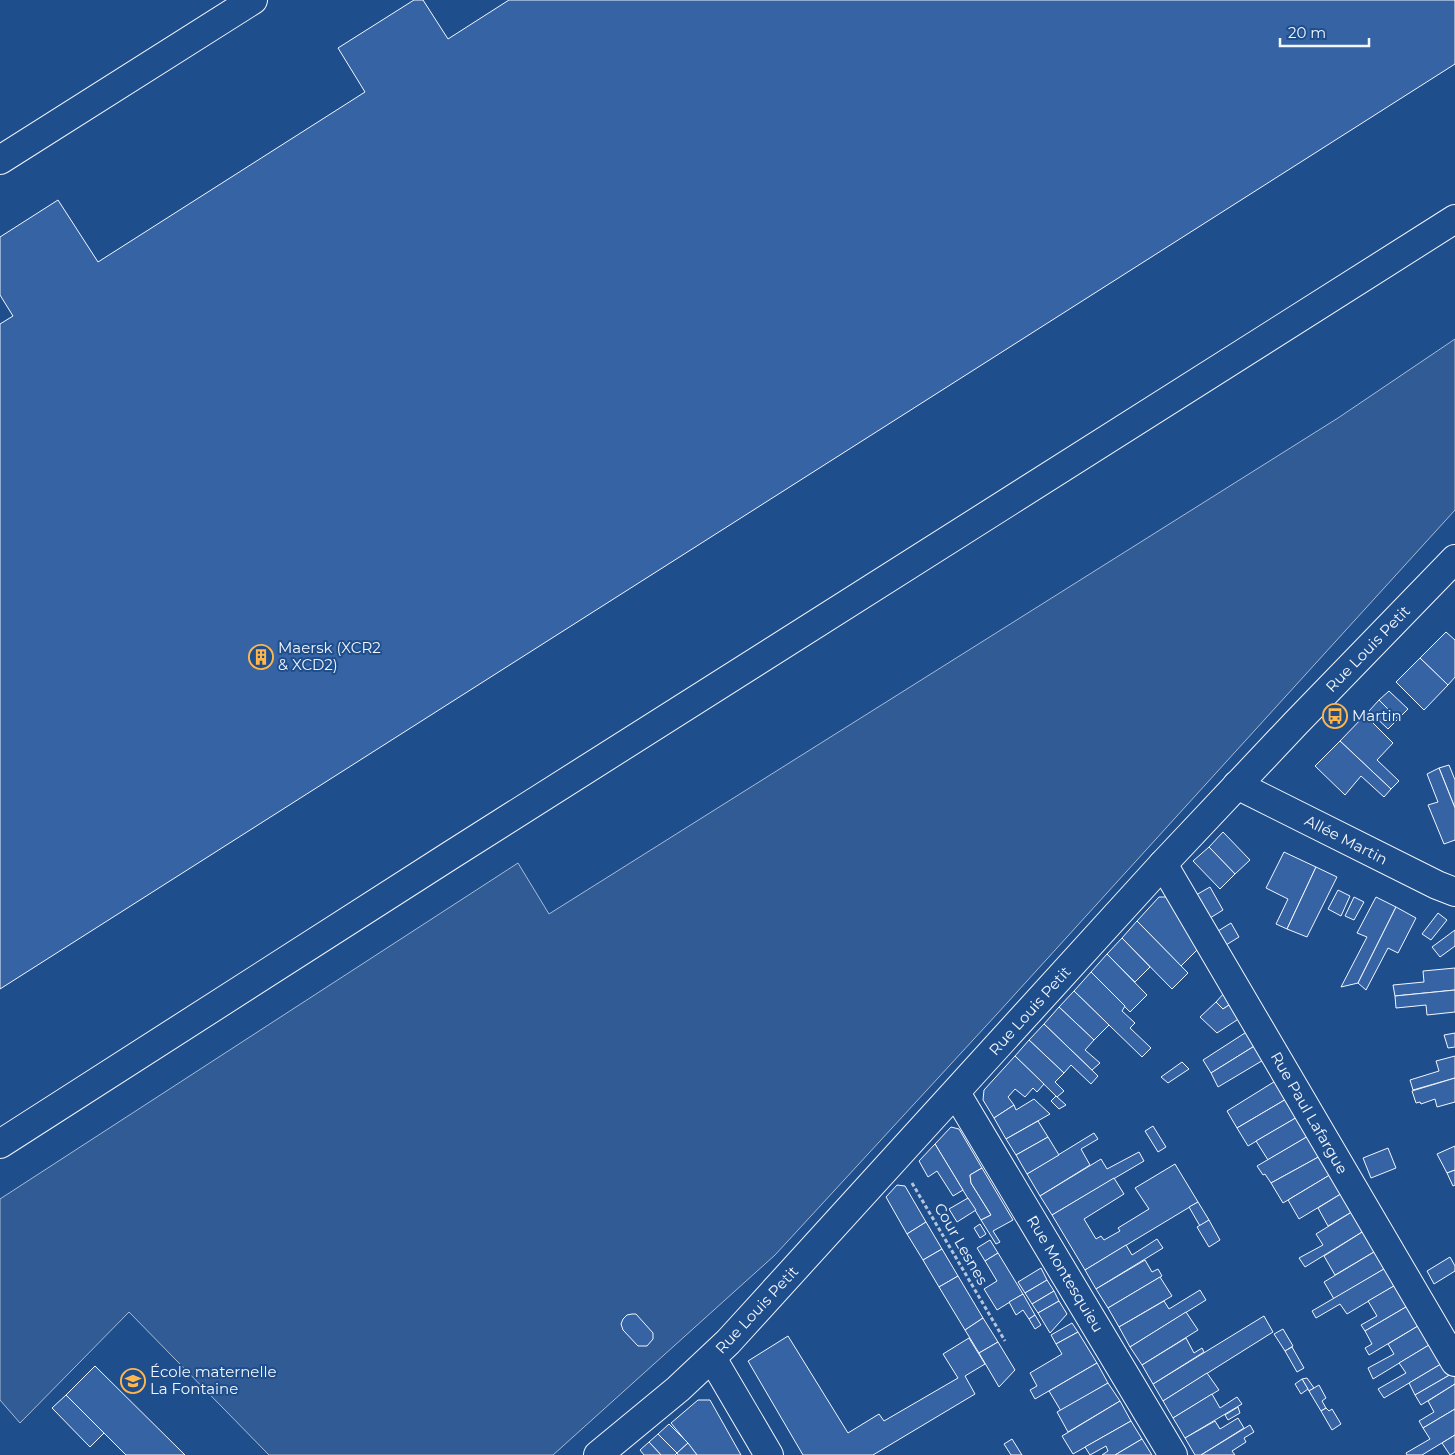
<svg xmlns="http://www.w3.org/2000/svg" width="1455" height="1455" font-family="Montserrat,sans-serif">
<rect width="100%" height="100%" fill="#1f4e8c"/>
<path fill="#305b95" stroke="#a8bbd7" d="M1455 339V510L997 1014 775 1255 553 1455H269L129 1312 20 1423 0 1400V1199L518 863 549 914 1338 418Z"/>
<g fill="#3563a3" stroke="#f2f6ff">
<path d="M414 0H423L448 39 509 0H1455V64L0 989V324L13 316 0 295V237L58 200 98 262 365 92 338 48Z"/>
<path d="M1446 632 1455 640V677L1448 685 1420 658Z"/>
<path d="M1420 658 1448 685 1424 710 1396 682Z"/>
<path d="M1389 691 1408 709 1398 719 1379 700Z"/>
<path d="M1379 700 1398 719 1388 729 1369 711Z"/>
<path d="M1365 715 1393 743 1377 760 1399 781 1391 789 1340 741Z"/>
<path d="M1340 741 1391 789 1384 797 1361 776 1345 795 1315 766Z"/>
<path d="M1449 765 1455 780V808L1439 768Z"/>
<path d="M1439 768 1455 808V840L1444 844 1428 805 1438 802 1427 774Z"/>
<path d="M1223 832 1250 860 1235 874 1209 847Z"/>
<path d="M1209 847 1235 874 1220 889 1193 861Z"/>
<path d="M1284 852 1316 867 1287 929 1276 924 1288 899 1266 888Z"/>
<path d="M1316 867 1337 877 1307 937 1287 929Z"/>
<path d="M1210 887 1223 910 1210 918 1196 895Z"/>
<path d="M1338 890 1350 896 1341 916 1328 909Z"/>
<path d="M1159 897H1167L1199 948 1181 966 1137 921Z"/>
<path d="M1354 897 1364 902 1354 920 1345 916Z"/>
<path d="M1376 897 1396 907 1358 983 1341 987 1367 937 1357 933Z"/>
<path d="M1396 907 1416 918 1398 953 1388 948 1366 990 1358 983Z"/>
<path d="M1438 913 1447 920 1431 940 1422 934Z"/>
<path d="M1137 921 1188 973 1172 989 1122 938Z"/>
<path d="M1231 923 1239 937 1226 945 1218 931Z"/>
<path d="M1455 930V946L1440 957 1432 947Z"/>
<path d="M1122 938 1150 967 1135 982 1107 954Z"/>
<path d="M1107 954 1147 995 1130 1012 1091 972Z"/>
<path d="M1455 968V990L1395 996 1393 985 1424 982 1423 971Z"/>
<path d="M1091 972 1125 1006 1122 1011 1135 1023 1130 1028 1151 1048 1142 1057 1074 991Z"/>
<path d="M1455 990V1012L1427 1015 1426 1005 1396 1008 1395 996Z"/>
<path d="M1074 991 1109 1025 1094 1040 1059 1007Z"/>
<path d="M1225 992 1232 1003 1223 1009 1216 1002Z"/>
<path d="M1216 1002 1223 1009 1232 1003 1240 1018 1217 1033 1200 1017Z"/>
<path d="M1059 1007 1094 1040 1085 1050 1100 1063 1092 1070 1044 1024Z"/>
<path d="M1044 1024 1098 1076 1091 1084 1071 1065 1064 1073 1029 1040Z"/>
<path d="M1248 1031 1256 1045 1211 1073 1203 1060Z"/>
<path d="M1455 1033V1047L1448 1048 1444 1035Z"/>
<path d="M1029 1040 1064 1073 1055 1082 1064 1091 1057 1097 1015 1056Z"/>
<path d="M1256 1045 1265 1059 1218 1087 1211 1073Z"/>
<path d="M1015 1056 1044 1084 1037 1092 1033 1088 1025 1097 1015 1089 1008 1097 1014 1105 994 1118 983 1100 984 1090Z"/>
<path d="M1455 1056V1078L1413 1090 1410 1080 1439 1071 1436 1061Z"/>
<path d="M1182 1062 1189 1069 1168 1083 1161 1077Z"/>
<path d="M1455 1078V1102L1437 1107 1435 1099 1421 1104 1420 1102 1416 1103 1412 1091Z"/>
<path d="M1277 1080 1288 1098 1237 1128 1227 1111Z"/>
<path d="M1056 1096 1066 1105 1059 1109 1051 1101Z"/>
<path d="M1288 1098 1299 1116 1248 1146 1237 1128Z"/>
<path d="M1034 1099 1050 1114 1006 1139 994 1118 1014 1105 1016 1110Z"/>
<path d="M1299 1116 1310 1135 1268 1160 1256 1141Z"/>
<path d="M1038 1121 1048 1137 1016 1155 1006 1139Z"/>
<path d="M1153 1126 1166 1147 1158 1152 1145 1131Z"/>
<path d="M951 1127 959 1129 982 1168 970 1175 971 1183 991 1215 981 1220 935 1144Z"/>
<path d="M1094 1133 1098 1139 1081 1149 1090 1165 1040 1196 1027 1174Z"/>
<path d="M1310 1135 1322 1155 1271 1183 1265 1174 1263 1175 1257 1166Z"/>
<path d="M1048 1137 1059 1155 1027 1174 1016 1155Z"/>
<path d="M935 1144 963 1190 953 1196 937 1171 928 1177 919 1161Z"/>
<path d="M1455 1146V1170L1447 1173 1437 1154Z"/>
<path d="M1388 1148 1396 1168 1371 1178 1363 1158Z"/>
<path d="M1139 1152 1144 1161 1052 1215 1040 1196 1101 1159 1107 1169Z"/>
<path d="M1322 1155 1333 1173 1283 1203 1271 1183Z"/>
<path d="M1175 1164 1198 1202 1085 1270 1052 1215 1114 1178 1124 1194 1084 1219 1096 1239 1101 1236 1104 1240 1120 1231 1118 1228 1149 1209 1135 1188Z"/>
<path d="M982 1168 1013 1220 993 1231 1000 1242 996 1244 981 1220 991 1215 971 1183 970 1175Z"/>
<path d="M1455 1170V1185L1453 1186 1447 1173Z"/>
<path d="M1333 1173 1344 1192 1299 1219 1288 1200Z"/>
<path d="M897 1185 905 1186 926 1222 907 1234 886 1197Z"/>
<path d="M1344 1192 1355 1210 1328 1226 1318 1208Z"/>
<path d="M968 1198 976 1210 957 1222 949 1209Z"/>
<path d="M1198 1202 1209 1220 1200 1226 1189 1207Z"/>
<path d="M1355 1210 1367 1229 1305 1267 1299 1258 1323 1245 1316 1234Z"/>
<path d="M1209 1220 1220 1240 1209 1247 1197 1227Z"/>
<path d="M926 1222 942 1249 923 1260 907 1234Z"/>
<path d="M980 1224 986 1234 980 1238 974 1228Z"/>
<path d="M1367 1229 1379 1249 1335 1275 1324 1256Z"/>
<path d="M1157 1239 1163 1248 1096 1289 1085 1270 1126 1245 1132 1255Z"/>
<path d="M990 1240 998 1253 985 1261 977 1248Z"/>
<path d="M942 1249 958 1276 939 1287 923 1260Z"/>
<path d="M1379 1249 1389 1266 1334 1299 1324 1282Z"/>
<path d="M998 1253 1023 1294 997 1310 984 1289 997 1281 985 1261Z"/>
<path d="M1450 1257 1455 1266V1271L1434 1284 1427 1271Z"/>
<path d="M1145 1260 1152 1272 1158 1269 1162 1276 1108 1308 1096 1289Z"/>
<path d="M1389 1266 1399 1283 1347 1314 1340 1304 1316 1318 1312 1311Z"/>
<path d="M1041 1268 1047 1280 1025 1293 1018 1282Z"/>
<path d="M958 1276 983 1318 965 1330 939 1287Z"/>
<path d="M1160 1277 1172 1296 1119 1327 1108 1308Z"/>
<path d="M1047 1280 1054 1291 1032 1304 1025 1293Z"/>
<path d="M1399 1283 1411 1304 1365 1331 1361 1325 1377 1316 1368 1301Z"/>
<path d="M1200 1290 1206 1300 1130 1347 1119 1327 1164 1301 1169 1309Z"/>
<path d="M1054 1291 1059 1301 1038 1313 1032 1304Z"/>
<path d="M1023 1294 1035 1315 1029 1319 1023 1310 1016 1315 1009 1302Z"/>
<path d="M1059 1301 1067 1314 1050 1333 1038 1313Z"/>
<path d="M1411 1304 1423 1323 1369 1355 1365 1348 1372 1344 1365 1331Z"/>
<path d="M1186 1312 1198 1330 1142 1365 1130 1347Z"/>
<path d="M632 1314H636L653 1333V1339L647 1346H638L623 1330 621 1324 623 1319 627 1315Z"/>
<path d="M1035 1315 1041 1325 1035 1329 1029 1319Z"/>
<path d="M1264 1316 1273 1332 1163 1401 1153 1384Z"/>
<path d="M983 1318 998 1342 979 1353 965 1330Z"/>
<path d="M1072 1323 1078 1332 1056 1344 1051 1335Z"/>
<path d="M1423 1323 1434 1342 1373 1379 1368 1368 1394 1354 1388 1344Z"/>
<path d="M1283 1329 1293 1346 1285 1351 1274 1334Z"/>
<path d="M1078 1332 1097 1363 1035 1399 1030 1390 1037 1386 1030 1373 1062 1354 1056 1344Z"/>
<path d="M788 1336 848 1433 879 1414 884 1421 958 1378 943 1354 969 1338 985 1364 965 1376 975 1394 873 1455H803L748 1361Z"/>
<path d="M1186 1338 1194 1353 1202 1348 1204 1352 1153 1384 1142 1365Z"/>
<path d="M998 1342 1015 1370 999 1387 979 1353Z"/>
<path d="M1434 1342 1446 1361 1384 1398 1378 1389 1406 1373 1399 1363Z"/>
<path d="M1292 1347 1304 1368 1297 1372 1285 1351Z"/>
<path d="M1446 1361 1453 1373 1415 1395 1409 1383Z"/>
<path d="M1097 1363 1108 1383 1061 1411 1049 1391Z"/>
<path d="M95 1366 185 1455H126L66 1395Z"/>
<path d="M1207 1373 1219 1390 1173 1418 1163 1401Z"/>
<path d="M1453 1373 1455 1377V1384L1421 1405 1415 1395Z"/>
<path d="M1307 1378 1314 1388 1309 1391 1302 1379Z"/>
<path d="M1302 1379 1308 1389 1301 1394 1295 1384Z"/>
<path d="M1108 1383 1120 1401 1068 1432 1057 1412Z"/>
<path d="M1455 1384V1409L1423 1428 1419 1421 1434 1412 1428 1401Z"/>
<path d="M1319 1385 1326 1398 1322 1401 1326 1408 1321 1411 1309 1391Z"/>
<path d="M1212 1394 1220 1408 1237 1397 1242 1404 1185 1438 1173 1418Z"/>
<path d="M66 1395 104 1433 90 1447 52 1408Z"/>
<path d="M698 1400H710L741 1455H697L671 1423Z"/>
<path d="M1120 1401 1131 1421 1073 1454 1062 1436Z"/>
<path d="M1238 1407 1240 1413 1228 1420 1225 1415Z"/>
<path d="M1326 1408 1329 1411 1332 1409 1341 1424 1332 1430 1321 1411Z"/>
<path d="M1455 1409V1435L1422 1455H1407L1406 1453 1430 1439 1423 1428Z"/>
<path d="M1238 1418 1244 1428 1201 1455H1195L1185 1438 1215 1421 1220 1429Z"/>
<path d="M1131 1421 1142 1439 1115 1455H1102L1108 1451 1106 1446 1090 1455 1085 1447Z"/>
<path d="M669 1424 688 1443 677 1453 658 1434Z"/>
<path d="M1250 1425 1254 1432 1244 1438 1246 1442 1232 1451 1235 1455H1201Z"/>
<path d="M658 1434 677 1453 675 1455H661L649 1442Z"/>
<path d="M1455 1435V1452L1450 1455 1442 1443Z"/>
<path d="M1012 1439 1022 1455H1011L1004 1444Z"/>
<path d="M1142 1439 1152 1455H1115Z"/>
<path d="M649 1442 661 1455H644L640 1450Z"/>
<path d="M688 1443 697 1455H678L677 1453Z"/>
</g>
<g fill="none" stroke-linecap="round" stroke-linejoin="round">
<defs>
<g id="minor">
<path d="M0 160 253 0"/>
<path d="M1237 785 1437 885 1455 892"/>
<path d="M1163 864 1455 1362"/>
<path d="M956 1093 1173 1455"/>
<path d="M0 1144 451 855 1455 219"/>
<path d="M712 1358 769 1455"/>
<path d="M598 1455 678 1389 728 1342 1163 864 1296 723 1455 559"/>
</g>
</defs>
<use href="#minor" stroke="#f2f6ff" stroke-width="30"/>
<path stroke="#b3c4dc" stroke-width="3" stroke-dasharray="4 2.5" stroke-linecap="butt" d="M912 1183 1005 1341"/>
<use href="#minor" stroke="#1f4e8c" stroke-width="28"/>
</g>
<defs>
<symbol id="building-ring" viewBox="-11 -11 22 22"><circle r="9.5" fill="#1f4e8c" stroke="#ffb74d" stroke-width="1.5"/><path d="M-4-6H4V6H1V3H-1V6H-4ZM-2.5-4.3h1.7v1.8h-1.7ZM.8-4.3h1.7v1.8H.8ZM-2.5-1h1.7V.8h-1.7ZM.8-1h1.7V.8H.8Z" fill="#ffb74d"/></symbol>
<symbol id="bus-ring" viewBox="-11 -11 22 22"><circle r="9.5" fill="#1f4e8c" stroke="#ffb74d" stroke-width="1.5"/><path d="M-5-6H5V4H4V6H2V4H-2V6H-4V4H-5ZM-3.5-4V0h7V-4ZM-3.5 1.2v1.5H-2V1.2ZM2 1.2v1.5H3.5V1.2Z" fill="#ffb74d"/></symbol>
<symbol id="school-ring" viewBox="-11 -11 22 22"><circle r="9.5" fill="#1f4e8c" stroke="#ffb74d" stroke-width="1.5"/><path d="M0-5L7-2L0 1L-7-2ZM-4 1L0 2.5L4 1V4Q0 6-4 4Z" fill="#ffb74d"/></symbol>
</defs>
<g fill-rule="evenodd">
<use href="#building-ring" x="247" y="643" width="28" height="28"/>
<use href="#bus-ring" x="1321" y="702" width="28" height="28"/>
<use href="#school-ring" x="119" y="1367" width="28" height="28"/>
</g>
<g text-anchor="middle" stroke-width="4" stroke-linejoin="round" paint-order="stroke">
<g font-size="15" fill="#f2f6ff" stroke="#1f4e8c" text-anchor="start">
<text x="278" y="653">Maersk (XCR2<tspan x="278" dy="17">&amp; XCD2)</tspan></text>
<text x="1352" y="721">Martin</text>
<text x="150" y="1377">École maternelle<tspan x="150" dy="17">La Fontaine</tspan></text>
</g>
<g font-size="15" fill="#f2f6ff" stroke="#1f4e8c">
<text transform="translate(1368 649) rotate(-46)" y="5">Rue Louis Petit</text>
<text transform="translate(1346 840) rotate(27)" y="5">Allée Martin</text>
<text transform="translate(1030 1011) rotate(-48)" y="5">Rue Louis Petit</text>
<text transform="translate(1309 1113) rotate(60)" y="5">Rue Paul Lafargue</text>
<text transform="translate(961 1244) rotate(60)" y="5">Cour Lesnes</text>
<text transform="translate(1065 1274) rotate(59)" y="5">Rue Montesquieu</text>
<text transform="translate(757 1310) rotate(-47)" y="5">Rue Louis Petit</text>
</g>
</g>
<path d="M1280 38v8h89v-8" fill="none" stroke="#f2f6ff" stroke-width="2.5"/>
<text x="1288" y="38" font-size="15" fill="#f2f6ff" stroke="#1f4e8c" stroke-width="4" paint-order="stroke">20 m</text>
</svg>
